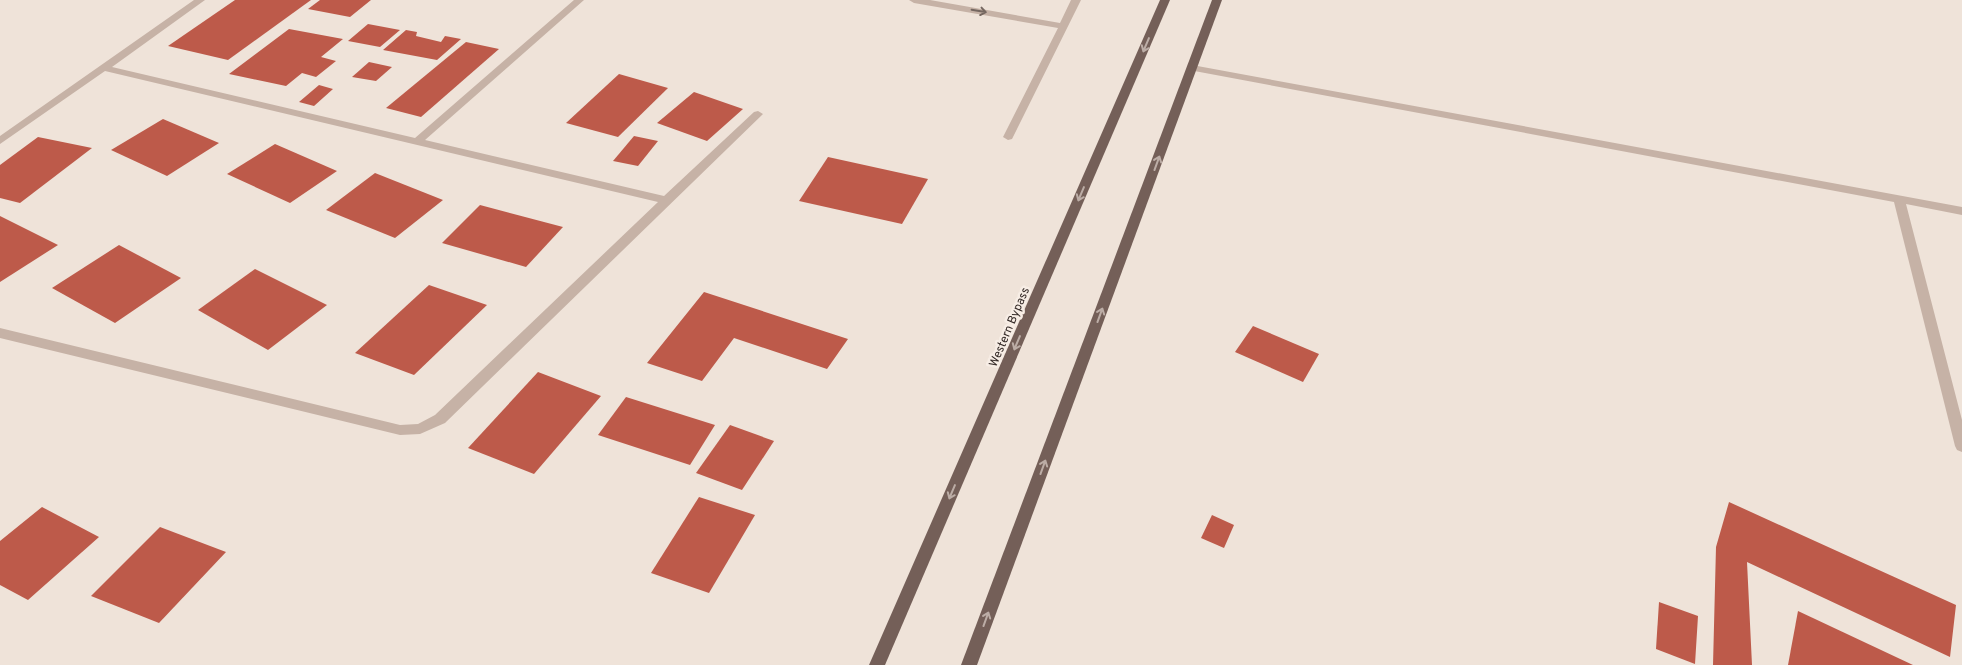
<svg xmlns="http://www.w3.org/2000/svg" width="1962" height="665" font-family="Overpass,sans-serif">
<rect width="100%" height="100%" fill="#efe3d9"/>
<g fill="#bd5a4a">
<path d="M235 0H311L228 60 168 46Z"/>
<path d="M320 0H371L350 17 308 9Z"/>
<path d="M368 24 400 30 380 47 348 41Z"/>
<path d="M289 29 343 39 321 57 336 61 316 77 302 73 286 86 229 74Z"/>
<path d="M406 30 417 32 416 36 441 42 445 36 461 39 437 60 383 50Z"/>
<path d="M466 42 499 49 421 117 386 108Z"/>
<path d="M369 62 392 67 376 81 352 77Z"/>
<path d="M619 74 668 88 618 137 566 123Z"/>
<path d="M319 85 333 89 314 106 299 102Z"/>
<path d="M694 92 743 109 707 141 657 123Z"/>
<path d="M163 119 219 143 167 176 111 150Z"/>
<path d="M634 136 658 141 638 166 613 161Z"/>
<path d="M38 137 92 148 20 203 0 198V165Z"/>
<path d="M275 144 337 171 290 203 227 174Z"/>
<path d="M828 157 928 179 902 224 799 201Z"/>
<path d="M375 173 443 200 395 238 326 210Z"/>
<path d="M480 205 563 227 526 267 442 243Z"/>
<path d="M0 216 58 245 0 282Z"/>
<path d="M119 245 181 278 115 323 52 288Z"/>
<path d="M255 269 327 305 268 350 198 310Z"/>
<path d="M429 285 487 305 414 375 355 353Z"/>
<path d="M704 292 848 339 827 369 734 338 702 381 647 363Z"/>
<path d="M1253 326 1319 354 1303 382 1235 352Z"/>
<path d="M538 372 601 396 534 474 468 448Z"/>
<path d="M626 397 715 425 690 465 598 435Z"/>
<path d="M730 425 774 441 742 490 696 473Z"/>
<path d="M699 497 755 515 709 593 651 573Z"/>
<path d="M1729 502 1956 605 1950 657 1747 562 1752 665H1713L1716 547Z"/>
<path d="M42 507 99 537 28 600 0 585V541Z"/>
<path d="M1212 515 1234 525 1224 548 1201 538Z"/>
<path d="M160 527 226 552 159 623 91 596Z"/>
<path d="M1659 602 1698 616 1695 664 1656 649Z"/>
<path d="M1798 611 1913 665H1788Z"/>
</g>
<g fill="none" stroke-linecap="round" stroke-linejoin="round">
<g fill="#c6b2a6" fill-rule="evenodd">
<path d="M194 0H205L112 67 415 138 574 0H584L425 140 664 196 754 112 758 111 763 114 445 423 420 434 400 435 0 338V328L400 425 418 424 435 415 658 202 105 71 0 144V136Z"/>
<path d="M909 0H930L1060 23 1071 0H1081L1012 139 1008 140 1003 137 1058 28 914 3Z"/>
<path d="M1192 65 1962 207V215L1906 204 1962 420V452L1957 450 1955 446 1894 202 1189 70V66Z"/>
</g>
<g fill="#745f58" fill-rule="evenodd">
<path d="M1160 0H1170L885 665H869Z"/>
<path d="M1212 0H1222L977 665H961Z"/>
</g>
</g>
<defs><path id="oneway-shaft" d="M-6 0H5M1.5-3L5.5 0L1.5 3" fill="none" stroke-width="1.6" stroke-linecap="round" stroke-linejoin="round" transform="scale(1.25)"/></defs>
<use stroke="#756760" href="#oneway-shaft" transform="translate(979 11) rotate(10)"/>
<g stroke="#bcada6">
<use href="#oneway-shaft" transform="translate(1146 45) rotate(113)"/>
<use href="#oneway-shaft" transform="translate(1157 163) rotate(-70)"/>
<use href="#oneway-shaft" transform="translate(1081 194) rotate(113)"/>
<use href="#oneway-shaft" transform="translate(1100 315) rotate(-70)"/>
<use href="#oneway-shaft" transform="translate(1017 343) rotate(113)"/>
<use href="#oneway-shaft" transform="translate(1043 467) rotate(-70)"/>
<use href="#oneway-shaft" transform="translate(952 492) rotate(113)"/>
<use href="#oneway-shaft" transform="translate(986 619) rotate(-70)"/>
</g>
<g text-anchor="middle" stroke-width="5" stroke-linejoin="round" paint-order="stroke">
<g font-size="12" fill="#332926" stroke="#f7ede5">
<text transform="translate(1009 327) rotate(-67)" y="4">Western Bypass</text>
</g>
</g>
</svg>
